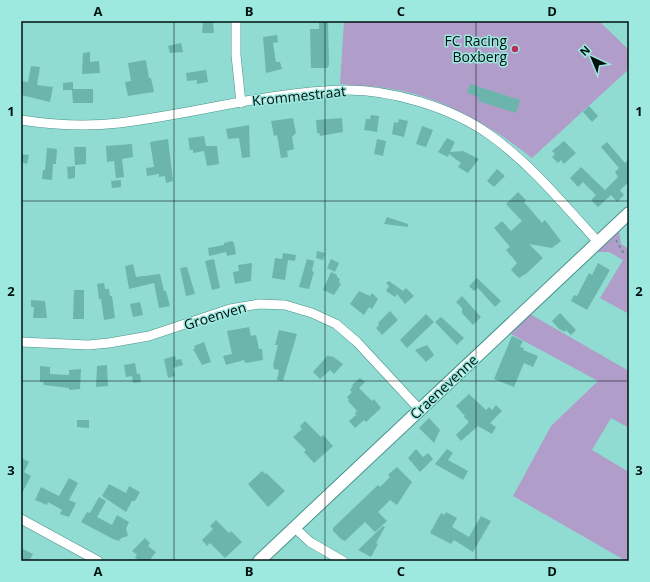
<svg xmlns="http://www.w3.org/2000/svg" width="650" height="582" font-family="'Open Sans',sans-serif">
<rect width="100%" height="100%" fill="#91dcd2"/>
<g fill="#b19dc9">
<path d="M344 21H599L629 50V69L532 158C493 127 447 100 398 90 379 86 359 86 340 84Z"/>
<path d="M619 231 621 244 629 249V314L600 298 623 260 609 252H597Z"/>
<path d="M530 314 629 371V428L611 418 592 450 629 472V561H626L513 496 551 426 598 381 511 334Z"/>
</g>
<g fill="#6bb5ac">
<path d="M203 21H213L214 33H202Z"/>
<path d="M319 21H328L329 65 327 68H311L310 29H319Z"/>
<path d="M277 35 278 42 273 43 276 62H280L282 69 266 73 263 37Z"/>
<path d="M181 43 183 52 170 53 168 46Z"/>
<path d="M90 52V62L99 61 100 73 82 74 83 53Z"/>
<path d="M146 60 149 78H151L154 92 128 96 125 82 131 81 128 63Z"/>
<path d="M31 66 40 67 37 85 53 87 50 102 21 95V81L28 82Z"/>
<path d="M206 70 208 82 197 84V80L187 81 186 73Z"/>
<path d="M73 82V89H93V103H73L72 90H63V83Z"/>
<path d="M470 84 520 100 516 113 478 101 479 97 467 93Z"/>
<path d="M589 106 598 116 592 122 583 112Z"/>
<path d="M371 115 379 116 377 132 364 130 366 119H370Z"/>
<path d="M293 118 296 133 292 137 294 149 287 151 288 157 281 158 277 135 274 136 271 121Z"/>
<path d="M342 118 343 132 320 136 319 133H317L316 120Z"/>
<path d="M399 119 408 121 404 137 392 134 394 122 398 123Z"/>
<path d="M249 125 250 157 242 158 239 138 228 139 226 129Z"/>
<path d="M422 126 433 130 426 147 416 144Z"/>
<path d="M204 136 206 146H217L219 164 207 166 204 151 193 153V150H190L188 138Z"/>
<path d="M447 138 455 142 450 152 463 151 479 159 468 173 458 167 461 163 449 154 448 157 438 152Z"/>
<path d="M168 139 173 181 166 183 165 176 159 177V174L147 176 146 168 154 167 150 142Z"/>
<path d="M377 139 386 141 383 156 374 154Z"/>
<path d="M564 141 576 153 564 164 561 160 558 163 552 157 555 154 552 151Z"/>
<path d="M607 142 625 163 629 159V182L620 190 624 195 617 202 611 195 598 207 591 200 596 195 583 182 578 187 570 178 581 167 605 190 618 177 615 172 619 168 601 147Z"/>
<path d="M132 144 133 157 122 159 124 177 116 178 114 161 107 162 106 146Z"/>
<path d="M74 147H86V164L75 165Z"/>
<path d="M47 148 57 149 56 164H53L52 180 42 179 43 170H45Z"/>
<path d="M21 154 29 155 27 164 21 162Z"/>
<path d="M75 166V178L68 179 67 167Z"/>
<path d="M497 169 505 176 494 187 487 181Z"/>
<path d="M121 180V187L112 188 111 181Z"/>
<path d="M518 192 526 200 524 202 542 223 545 220 561 241 552 248 529 244 543 258 527 273 519 278 511 270 517 263 506 250 510 247 494 228 502 221 511 231 522 221 506 204Z"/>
<path d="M387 217 408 224V227L384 224Z"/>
<path d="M232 241 234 243 236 254 227 256 226 252 209 256 208 248 224 245V243Z"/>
<path d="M317 251 325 253 323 260 316 258Z"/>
<path d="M283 253 296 255 295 261 288 260 285 280 272 278 275 258 282 259Z"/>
<path d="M214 259 220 288 212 290 205 261Z"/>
<path d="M307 259 314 261 312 271 314 272 309 289 299 287Z"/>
<path d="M331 259 339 263 335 272 327 268Z"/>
<path d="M252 263 251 281 235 284 233 272 239 271 238 265Z"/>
<path d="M598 263 610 270 587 310 571 301 574 295 577 296 589 273 592 275Z"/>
<path d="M133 264 136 277 160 274 164 291H166L170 306 159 308 154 283 129 289 125 266Z"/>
<path d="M187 267 195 294 186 296 180 268Z"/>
<path d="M331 272 337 275V277L340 279 339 282 341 284 334 295 323 290Z"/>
<path d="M477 278 501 301 495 307 478 288 474 291 469 286Z"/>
<path d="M389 281 403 291 406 288 414 296 405 304 397 294 395 297 386 291 389 286 386 283Z"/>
<path d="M104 283 105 289H109L110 296H112L115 318 104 320 101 299H99L97 284Z"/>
<path d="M74 290H84V319H73Z"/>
<path d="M359 291 370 296 372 293 378 299 372 309 369 307 364 315 350 304Z"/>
<path d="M462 296 481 317 473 325 462 313V308L456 302Z"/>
<path d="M31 300 45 301 47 318H33L34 307H31Z"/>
<path d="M140 302 143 315 133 317 130 304Z"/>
<path d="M390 311 398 320 382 335 376 328 379 325 378 323Z"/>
<path d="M560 313 576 330 571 335 566 330 565 332 559 329 552 321Z"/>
<path d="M426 314 434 322 407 348 400 340Z"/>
<path d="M441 317 464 338 457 345 435 322Z"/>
<path d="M249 327 251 336 256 335 259 349H262L263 360 245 363 244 360 226 365 223 356 232 354 227 331Z"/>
<path d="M279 330 297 334 283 381 277 380 279 370 274 369 273 365 278 345H275Z"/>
<path d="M512 336 523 341 520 347 524 348 523 350 538 356 533 367 524 363 514 387 494 379Z"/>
<path d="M204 342 211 362 202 365 193 349H195L194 346Z"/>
<path d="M427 345 434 355 426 362 415 350Z"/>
<path d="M328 355 330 357 332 356 343 364 334 374 330 370 320 379 313 372Z"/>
<path d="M175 356 176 360 181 359 183 365 173 368 175 376 168 378 164 359Z"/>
<path d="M135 363 137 374H140L141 382 133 383 132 376 126 377 124 365Z"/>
<path d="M107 365 108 386 96 387 97 366Z"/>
<path d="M40 366 50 367V374L69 375V370L81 369 80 389 69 390V388L44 385 43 382H40Z"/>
<path d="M360 378 365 382 359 388 372 401 374 399 381 408 366 422 364 420 355 428 349 421 356 415 355 413 357 411 348 401 349 400 347 397 352 392 350 390 353 386 352 385Z"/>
<path d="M469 394 486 410 489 407 492 410 496 405 502 411 490 423 496 427 492 434 478 426 461 441 456 435 469 422 464 417 465 414 464 415 456 406Z"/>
<path d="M429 418 440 430 434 443 419 428Z"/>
<path d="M77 420H89V428L77 427Z"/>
<path d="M305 421 321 437 323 435 333 446 314 463 304 452 306 450 293 437 302 429 300 426Z"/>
<path d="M416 449 423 457 428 453 433 459 420 472 408 458Z"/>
<path d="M447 449 453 453 448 460 468 471 463 480 435 464Z"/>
<path d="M21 458 29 462 24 472 31 476 21 495Z"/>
<path d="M397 467 412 482 397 505 390 500 378 512 387 521 375 532 365 522 345 541 341 539 333 531V528L378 485 380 487 390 477 388 475 391 472Z"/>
<path d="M262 471 265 474 266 473 285 491 268 507 248 484Z"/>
<path d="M69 478 78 483 69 500 76 503 69 517 60 514 62 510 48 502 47 505 35 500 41 487 59 496Z"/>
<path d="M109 484 126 493 129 486 140 492 135 501H132L126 512 102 496Z"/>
<path d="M99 497 106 501 97 517 112 525 117 515 129 522 126 529 128 536 121 538 119 541 113 539 81 522 87 512 90 513Z"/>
<path d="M446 512 457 518 452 527 469 537 481 516 491 521 473 552 454 540 451 544 430 533 441 513 444 515Z"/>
<path d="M216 520 229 533 231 531 242 542 225 558 210 543 207 546 202 540 213 529 210 526Z"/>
<path d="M383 526 385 527 376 543 378 544 371 557 358 550Z"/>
<path d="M145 538 150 543 148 546 156 552 149 561H139L135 557 137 555 132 551Z"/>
<path d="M21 548 33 554 29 561H21Z"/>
</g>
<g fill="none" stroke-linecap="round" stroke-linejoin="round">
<defs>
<g id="minor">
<path d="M236 21V55L241 103"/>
<path d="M21 120C53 125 86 127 119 123 193 114 268 92 343 90 390 89 451 107 490 135 531 164 564 205 598 242"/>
<path d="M21 342 88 345 109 343 149 336 230 309 259 304 285 305 312 313 336 324 357 342 420 410"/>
<path d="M21 519 98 561"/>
<path d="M295 528 310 542 343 561"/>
</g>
<path id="tertiary" d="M259 561 629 213"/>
</defs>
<use href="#minor" stroke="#489289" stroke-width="10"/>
<use href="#tertiary" stroke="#489289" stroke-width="14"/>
<path stroke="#5b9089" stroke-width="1.5" stroke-dasharray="3 3" stroke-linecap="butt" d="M616 240 623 252 629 255"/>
<use href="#minor" stroke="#fff" stroke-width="9"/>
<use href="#tertiary" stroke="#fff" stroke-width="12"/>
</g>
<path fill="none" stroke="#00110f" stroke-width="1" stroke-opacity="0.55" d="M174 21V561M325 21V561M476 21V561M21 201H629M21 381H629"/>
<circle fill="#ba2c5d" stroke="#9ee9df" stroke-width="1.5" cx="515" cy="49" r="4"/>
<g text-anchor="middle" stroke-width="3" stroke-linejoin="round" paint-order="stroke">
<g font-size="14" fill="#00110f" stroke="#9ee9df" text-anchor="end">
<text x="507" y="46">FC Racing<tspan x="507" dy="16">Boxberg</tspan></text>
</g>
<g font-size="14" fill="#00110f" stroke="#9ee9df">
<text transform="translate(299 96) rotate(-6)" y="5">Krommestraat</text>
<text transform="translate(215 316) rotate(-17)" y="5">Groenven</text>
<text transform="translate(444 387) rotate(-43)" y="5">Craenevenne</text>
</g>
</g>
<rect width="650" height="582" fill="none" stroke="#9ee9df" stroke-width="44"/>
<g transform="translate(592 58) rotate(316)" stroke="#9ee9df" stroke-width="3" paint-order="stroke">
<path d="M0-3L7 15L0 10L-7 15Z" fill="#00110f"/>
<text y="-6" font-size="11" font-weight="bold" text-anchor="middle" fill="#00110f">N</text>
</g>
<rect x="22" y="22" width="606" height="538" fill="none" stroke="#00110f" stroke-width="1.5"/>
<g font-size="13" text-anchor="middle" font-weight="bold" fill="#00110f">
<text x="98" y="16">A</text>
<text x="249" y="16">B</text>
<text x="401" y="16">C</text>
<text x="552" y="16">D</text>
<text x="11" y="116">1</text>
<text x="639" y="116">1</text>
<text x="11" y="296">2</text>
<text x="639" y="296">2</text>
<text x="11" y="475">3</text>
<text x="639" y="475">3</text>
<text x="98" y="576">A</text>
<text x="249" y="576">B</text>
<text x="401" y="576">C</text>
<text x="552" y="576">D</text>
</g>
</svg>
